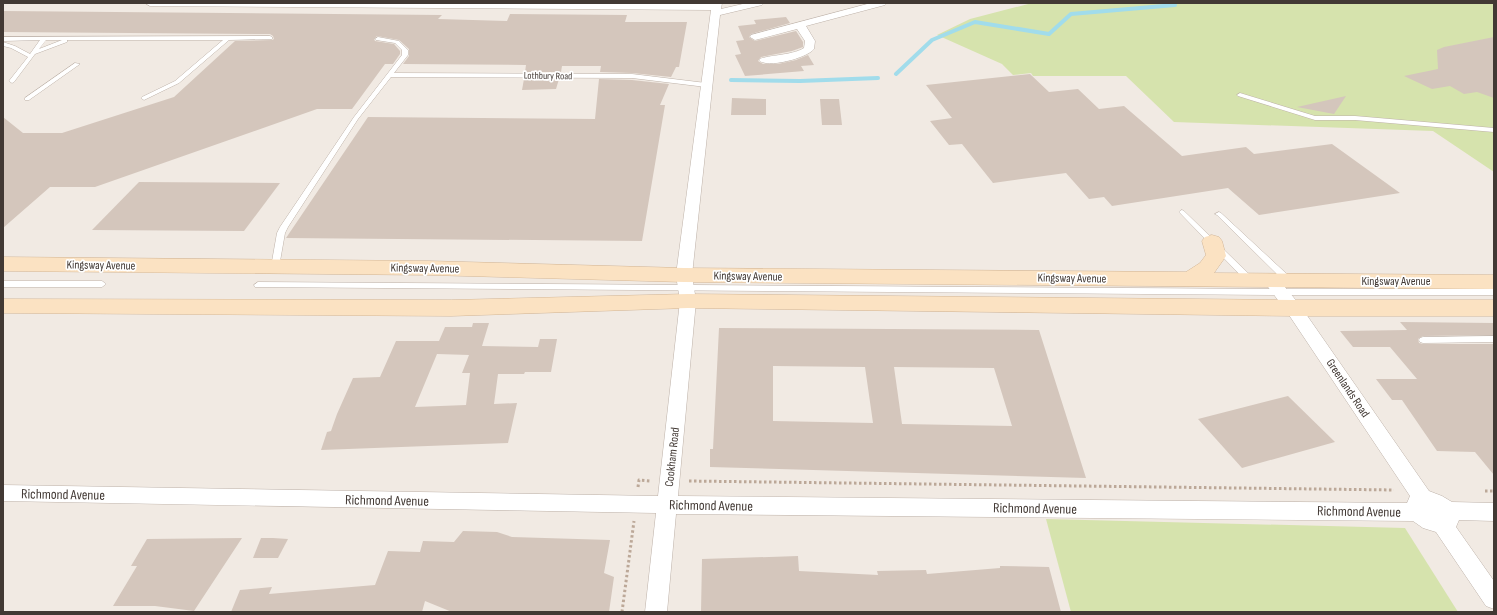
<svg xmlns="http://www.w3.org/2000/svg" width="1497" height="615" font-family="'Sofia Sans Condensed',sans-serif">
<rect width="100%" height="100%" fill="#f1eae3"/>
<g fill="#d6e3ad">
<path d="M1032 3H1494V172L1433 131 1174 122 1126 76H1033L1031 73 1013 75 1002 64 937 35 970 19Z"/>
<path d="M1046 519 1405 528 1458 612H1071Z"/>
</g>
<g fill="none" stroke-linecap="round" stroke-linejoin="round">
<g stroke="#a1dceb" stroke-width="4">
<path d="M896 74 932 40 975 22 1049 34 1071 14 1175 5"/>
<path d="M731 80 800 81 878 78"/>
</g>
</g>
<g fill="#d4c6bc" fill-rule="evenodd">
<path d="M3 11 442 15 438 19 507 21 510 14 627 15 625 22H687L679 67H676L671 77 632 73 600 72 601 66H562L561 72H525L526 65 403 64 409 56V49L399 40 377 36 374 39 375 41 394 44 400 51V54L393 64H385L352 109H317L95 187H50L3 228V117L23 133H62L174 97 235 41 272 40 274 39 273 36 270 34 3 32Z"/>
<path d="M786 17 790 23 751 34 749 37 755 41 796 31 803 42V47L792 51 761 57 758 61 763 64H778L796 60 808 55 814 65 801 66 804 71 745 76 735 55 741 54 736 41 744 40 738 26 756 24 754 20Z"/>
<path d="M1494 37V98L1477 92 1464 94 1450 86 1432 89 1404 76 1438 69 1437 50 1444 47Z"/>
<path d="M1030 74 1049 92 1078 89 1099 109 1124 106 1182 156 1246 147 1254 154 1332 144 1400 193 1259 215 1228 188 1112 206 1104 197 1089 199 1066 173 993 183 962 144 949 145 930 121 952 118 926 85Z"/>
<path d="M524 79H559L556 89 522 90Z"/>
<path d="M599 79 632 80 669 84 660 105H665L642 241 286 238 368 117 595 119Z"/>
<path d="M1346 96 1334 114 1297 107Z"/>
<path d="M732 98 766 99V115H731Z"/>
<path d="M820 99H839L842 125H822Z"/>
<path d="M139 182 280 183 244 231 92 230Z"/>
<path d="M1400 322 1494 323V335L1423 336 1418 339 1419 343 1423 344H1494V475L1475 452 1437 451 1402 400H1392L1376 379H1417L1390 347H1353L1340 331 1407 330Z"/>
<path d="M473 323H489L482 346 538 347 540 339H557L551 372H525L524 374H498L494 404 517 403 508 443 321 450 327 432 331 431 337 414 353 378 380 377 396 341H439L445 327H472ZM437 354 469 355 462 373H470L466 405 415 407Z"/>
<path d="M719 328 1039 330 1086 478 710 467V449H713ZM773 366 865 367 873 423 773 421ZM894 367 994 368 1012 426 902 424Z"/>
<path d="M1288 396 1335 442 1242 468 1198 419Z"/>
<path d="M463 531 497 532 512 537 610 540 604 573 614 577 609 612H452L425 601 422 612H231L240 590 272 587 269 594 375 585 388 551 420 552 423 541 454 542Z"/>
<path d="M242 538 194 611 155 606H113L137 566H131L147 539Z"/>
<path d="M261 538H273L288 539 278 558H253Z"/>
<path d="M798 556 799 571 878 575 877 571 926 570 927 574 1000 568V566L1049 567 1061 612H701L702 559Z"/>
</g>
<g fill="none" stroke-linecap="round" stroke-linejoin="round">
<defs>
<g id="lane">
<path d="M270 36 272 37V39L229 40 179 83 144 100 141 98 142 97 175 81 223 40H67V42L35 54 14 82 12 83 9 81 28 57 11 48 3 46V42L15 46 30 54 40 40 3 41V37ZM46 40H62L39 49Z"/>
<path d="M378 37 399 41 408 50V55L394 73 632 74 706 83 709 85 706 87 632 78 391 77 358 119 288 227 285 233 279 267 278 269H272L271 267 277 233 280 227 354 117 402 55V50L395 43 376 40 375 39Z"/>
<path d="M75 63 80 64 29 100H25V98Z"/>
<path d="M1240 93 1315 116H1355L1494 128V132L1355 120H1315L1238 96 1237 95Z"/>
<path d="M1182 210 1184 211 1253 278 1254 280 1253 282H1247L1180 213 1179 212 1180 211Z"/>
<path d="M1219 212 1221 213 1290 277 1291 279 1290 281H1284L1217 215 1215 214Z"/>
<path d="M3 281H102L106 284 102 287H3Z"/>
<path d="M258 282 1279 289H1494V295H1279L255 287 254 285Z"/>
<path d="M1494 336V342L1423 343 1420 342 1419 340 1420 338 1423 337Z"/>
</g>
<g id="street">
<path d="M145 3H722L721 9 747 3H764L762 5 720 15 692 275 696 301 678 496 1407 503 1410 496 1287 312 1262 279 1265 275 1270 274 1275 275 1299 304 1429 491 1442 496 1452 502 1494 503V521L1459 520 1456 527 1494 581V609L1486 606 1436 532 1423 528 1413 521 676 514 667 612H645L656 513 3 501V485L658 496 680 301 676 275 711 10 150 6Z"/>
<path d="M871 3H887L885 5 806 26 815 41 814 49C807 58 766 69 759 60 763 55 792 56 804 48L805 41 797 29 755 40 750 37 751 35Z"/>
</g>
<g id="secondary">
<path d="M1212 235 1219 237 1222 241 1226 256 1214 273 1494 275V289L684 282 429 275 3 271V257L429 261 684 268 1186 272 1200 263 1206 255 1202 241 1205 237Z"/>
<path d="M688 294 1293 300H1494V316H1293L688 308 451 316 3 313V299L451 300Z"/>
</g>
</defs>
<use href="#lane" stroke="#beb2a9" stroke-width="1"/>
<use href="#street" stroke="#beb2a9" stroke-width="1"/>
<use href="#secondary" stroke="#d2b697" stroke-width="1"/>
<g stroke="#bca898" stroke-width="3" stroke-dasharray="2.5 2.5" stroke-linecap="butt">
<path d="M689 481 1394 490"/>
<path d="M638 487 639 480 650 481"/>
<path d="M1485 491H1494"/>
<path d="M622 612 634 521"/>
</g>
<use href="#lane" fill="#fff" fill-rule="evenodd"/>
<use href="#street" fill="#fff" fill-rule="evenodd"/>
<use href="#secondary" fill="#fbe2c2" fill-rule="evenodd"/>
</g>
<g text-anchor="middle" stroke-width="3.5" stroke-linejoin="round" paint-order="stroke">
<g font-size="10" fill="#423934" stroke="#fff">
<text transform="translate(548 75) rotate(1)" y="4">Lothbury Road</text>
</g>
<g font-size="12" fill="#423934" stroke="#fff">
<text transform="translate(101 265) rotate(1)" y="4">Kingsway Avenue</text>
<text transform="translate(425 268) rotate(1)" y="4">Kingsway Avenue</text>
<text transform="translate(748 276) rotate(1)" y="4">Kingsway Avenue</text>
<text transform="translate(1072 278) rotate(1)" y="4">Kingsway Avenue</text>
<text x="1396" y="285">Kingsway Avenue</text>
<text transform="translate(1348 388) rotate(56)" y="4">Greenlands Road</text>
<text transform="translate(672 457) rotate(-84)" y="4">Cookham Road</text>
</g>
<g font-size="14" fill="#423934" stroke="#fff">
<text transform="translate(63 494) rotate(1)" y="5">Richmond Avenue</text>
<text transform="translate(387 500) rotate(1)" y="5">Richmond Avenue</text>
<text transform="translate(711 505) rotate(1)" y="5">Richmond Avenue</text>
<text transform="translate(1035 508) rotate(1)" y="5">Richmond Avenue</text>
<text transform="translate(1359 511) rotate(1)" y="5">Richmond Avenue</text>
</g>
</g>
<rect width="1497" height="615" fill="none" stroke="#423934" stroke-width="8"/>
</svg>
